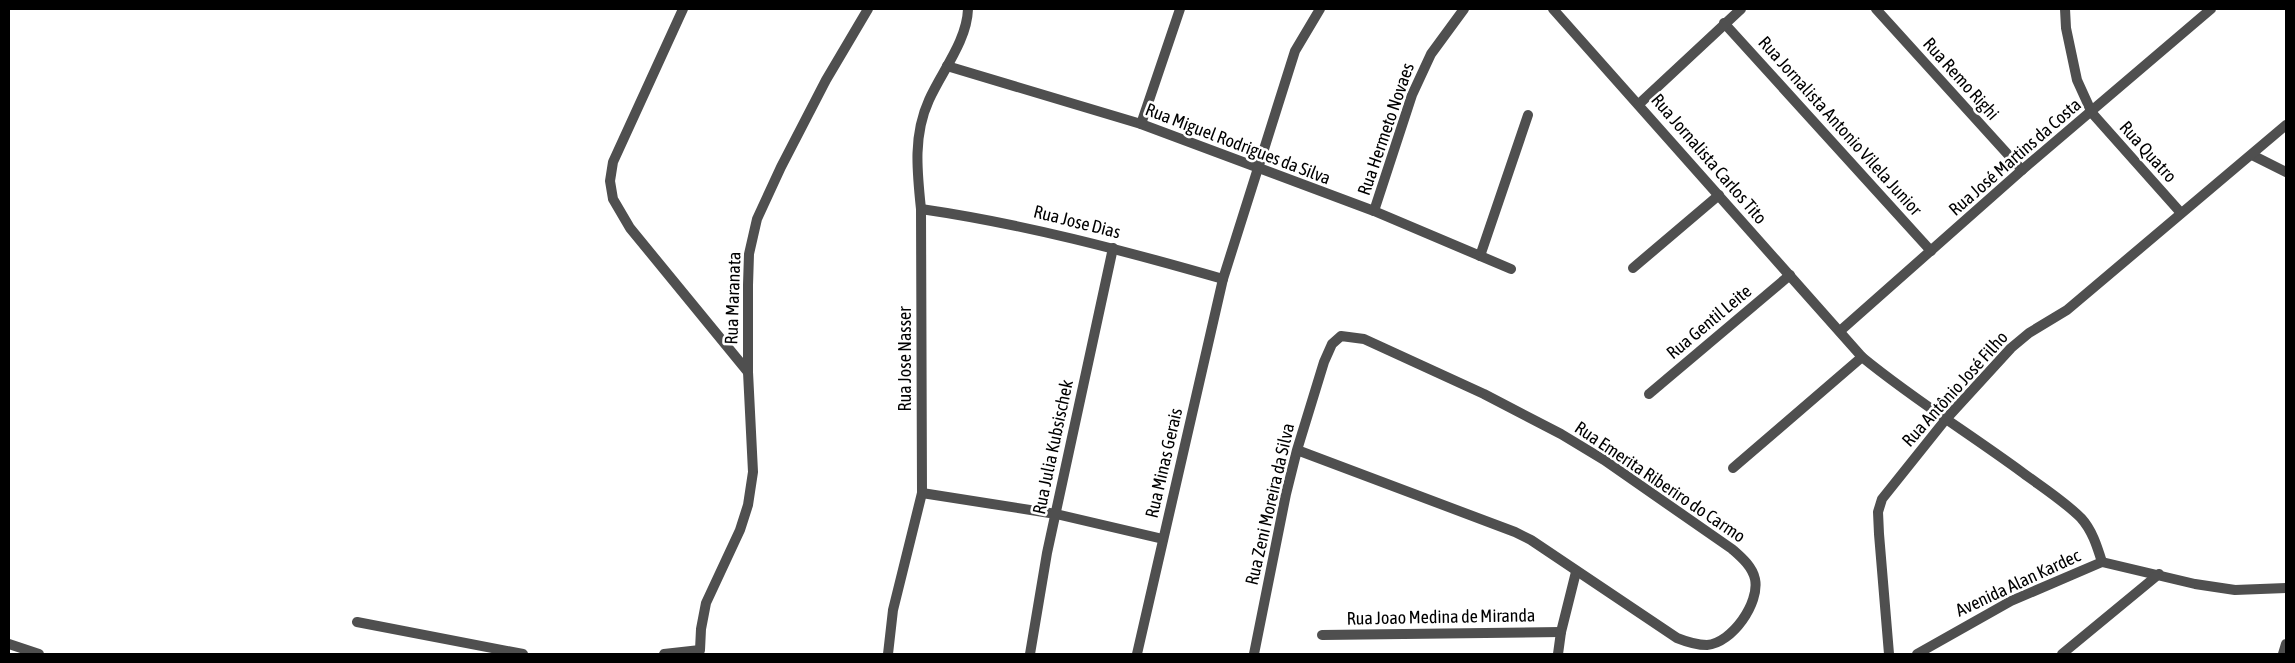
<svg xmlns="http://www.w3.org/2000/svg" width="2295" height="663" font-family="'Asap Condensed',sans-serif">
<rect width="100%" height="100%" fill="#fff"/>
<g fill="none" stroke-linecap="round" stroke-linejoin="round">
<g stroke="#4f4f4f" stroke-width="10">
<path d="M683 9 613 162 610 181 613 199 630 228 748 372"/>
<path d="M1553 9 1862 357C1913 399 1970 434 2023 473 2042 487 2064 501 2081 518 2092 530 2097 546 2102 562"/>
<path d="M1876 9 2022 170"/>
<path d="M2065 9 2066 28 2077 80 2092 113 2181 213"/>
<path d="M1724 23 1931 251"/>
<path d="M947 66 1141 124 1374 211 1511 269"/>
<path d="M1639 104 1741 9"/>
<path d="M1141 124 1180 9"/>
<path d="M2252 155 2286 172"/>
<path d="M921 209C1024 224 1122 250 1223 279"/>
<path d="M1374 211 1412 95 1431 54 1464 9"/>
<path d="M1480 256 1528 115"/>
<path d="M1633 268 1719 195"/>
<path d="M1840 331 2022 170 2211 9"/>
<path d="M1649 394 1790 275"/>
<path d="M1733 468 1862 357"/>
<path d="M922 493 1056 514 1163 539"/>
<path d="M357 622 523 654"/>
<path d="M1322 635 1561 632"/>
<path d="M9 644 39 654"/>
<path d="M664 654 700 650 701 629 706 603 740 530 748 505 753 472 748 372V285L749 254 757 219 781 167 826 80 868 9"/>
<path d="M888 654 893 610 922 493 921 209C917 171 913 135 929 100 942 71 967 41 968 9"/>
<path d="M1030 654 1047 553 1113 248"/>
<path d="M1137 654 1223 279 1295 51 1320 9"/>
<path d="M1254 654 1286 494 1297 450 1324 362 1332 344 1341 336 1364 339 1484 394 1561 434 1604 460 1732 549C1741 557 1752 566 1755 579 1760 603 1732 643 1707 645 1696 645 1687 642 1677 638L1531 540 1515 532 1297 450"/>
<path d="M1558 654 1561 632 1576 572"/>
<path d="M1889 654 1879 534 1878 512 1882 499 1946 419 2011 348 2029 333 2067 310 2286 125"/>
<path d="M1917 654 2011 601 2102 562 2195 584 2235 590 2286 588"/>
<path d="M2062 654 2159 574"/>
<path d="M2283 654 2286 644"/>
</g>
</g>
<g text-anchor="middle" stroke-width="5" stroke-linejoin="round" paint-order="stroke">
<g font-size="18" fill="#000" stroke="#fff">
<text transform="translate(1961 79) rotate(48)" y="6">Rua Remo Righi</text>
<text transform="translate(1840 126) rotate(48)" y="6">Rua Jornalista Antonio Vilela Junior</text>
<text transform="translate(1386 129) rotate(-71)" y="6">Rua Hermeto Novaes</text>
<text transform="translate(1238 144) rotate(21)" y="6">Rua Miguel Rodrigues da Silva</text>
<text transform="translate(2148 152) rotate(48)" y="6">Rua Quatro</text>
<text transform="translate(2015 157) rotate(-41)" y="6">Rua José Martins da Costa</text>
<text transform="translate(1709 159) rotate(49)" y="6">Rua Jornalista Carlos Tito</text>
<text transform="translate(1077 222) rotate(14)" y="6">Rua Jose Dias</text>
<text transform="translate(733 298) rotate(-88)" y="6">Rua Maranata</text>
<text transform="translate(1709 322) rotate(-40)" y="6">Rua Gentil Leite</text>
<text transform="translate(905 359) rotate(-90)" y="6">Rua Jose Nasser</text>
<text transform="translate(1955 389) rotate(-48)" y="6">Rua Antônio José Filho</text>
<text transform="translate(1053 447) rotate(-78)" y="6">Rua Julia Kubsischek</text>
<text transform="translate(1164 463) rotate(-77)" y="6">Rua Minas Gerais</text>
<text transform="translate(1660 482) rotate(34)" y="6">Rua Emerita Riberiro do Carmo</text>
<text transform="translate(1270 504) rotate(-77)" y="6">Rua Zeni Moreira da Silva</text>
<text transform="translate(2018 583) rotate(-25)" y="6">Avenida Alan Kardec</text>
<text transform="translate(1441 617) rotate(-1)" y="6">Rua Joao Medina de Miranda</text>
</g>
</g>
<rect width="2295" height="663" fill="none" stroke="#000000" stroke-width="20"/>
</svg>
